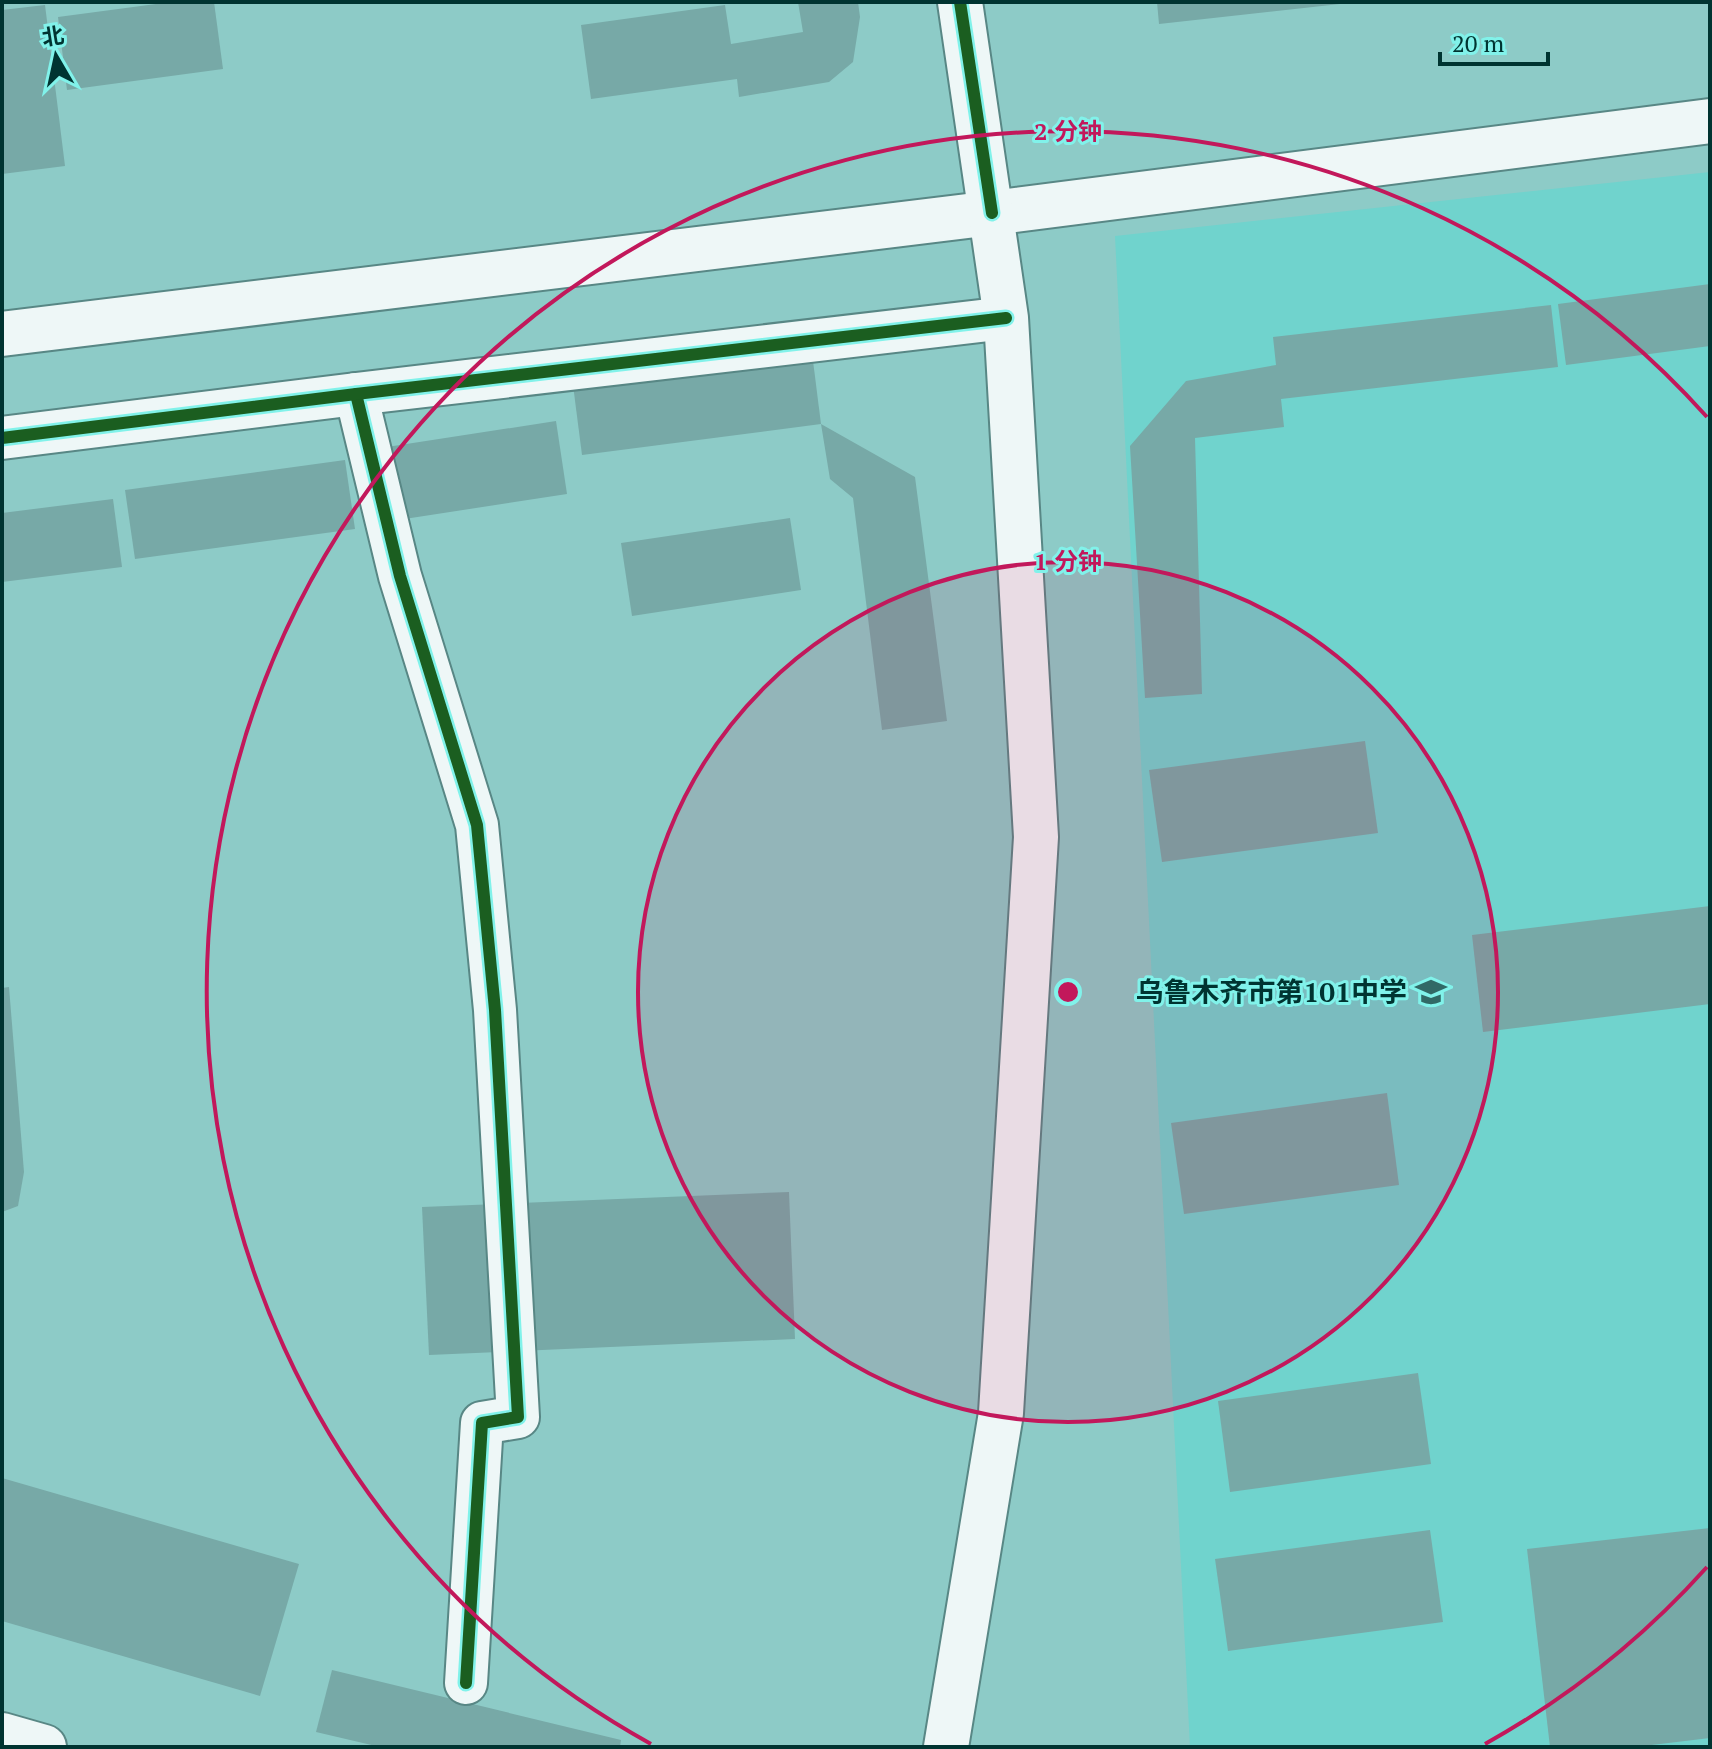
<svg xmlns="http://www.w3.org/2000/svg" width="1712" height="1749" font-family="'PT Serif','Noto Sans SC',serif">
<rect width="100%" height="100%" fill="#8dcbc7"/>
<path fill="#70d3cd" d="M1710 172V1747H1190L1115 236Z"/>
<g fill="#77a9a7">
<path d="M171 2H214L223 69 67 90 58 17Z"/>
<path d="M798 2H858L860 17 853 62 829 82 739 97 737 79 591 99 581 25 725 5 731 44 803 32Z"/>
<path d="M1157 2H1340V4L1159 24Z"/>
<path d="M45 5 65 166 2 174V10Z"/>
<path d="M1710 284V346L1566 365 1558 304Z"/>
<path d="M1551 305 1558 367 1281 399 1284 427 1195 438 1202 694 1145 698 1130 446 1186 381 1276 365 1273 337Z"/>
<path d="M812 353 821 424 582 455 573 385Z"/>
<path d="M556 421 567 494 398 520 387 447Z"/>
<path d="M821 424 915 477 947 721 882 730 853 498 830 479Z"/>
<path d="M345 460 355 529 135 559 125 490Z"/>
<path d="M113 499 122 567 2 582V513Z"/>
<path d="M790 518 801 590 632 616 621 543Z"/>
<path d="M1365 741 1378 833 1162 862 1149 770Z"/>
<path d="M1710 906V1004L1483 1032 1472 935Z"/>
<path d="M9 987 24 1172 18 1206 2 1212V988Z"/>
<path d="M1387 1093 1399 1185 1184 1214 1171 1123Z"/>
<path d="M789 1192 795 1339 429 1355 422 1207Z"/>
<path d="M1418 1373 1431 1464 1230 1492 1218 1401Z"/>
<path d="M2 1478 299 1564 260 1696 2 1621Z"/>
<path d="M1710 1528V1738L1635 1747H1550L1527 1549Z"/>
<path d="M1430 1530 1443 1622 1228 1651 1215 1559Z"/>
<path d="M332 1670 621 1740 620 1747H380L316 1732Z"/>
</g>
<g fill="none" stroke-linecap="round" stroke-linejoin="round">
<defs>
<g id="street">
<path d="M356 394 400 576 477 825 495 1010 518 1417 482 1423 466 1683"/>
<path d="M2 438 356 394 1006 318"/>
</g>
<g id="secondary">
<path d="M2 334 992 213 1710 121"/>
<path d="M2 1735 44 1747"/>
<path d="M946 1747 1001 1413 1036 837 1006 318 960 2"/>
</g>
</defs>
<use href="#street" stroke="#588785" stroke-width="46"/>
<use href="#secondary" stroke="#588785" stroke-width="48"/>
<use href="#street" stroke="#eef7f7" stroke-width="42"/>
<use href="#secondary" stroke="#eef7f7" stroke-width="44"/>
<defs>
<g id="cycleway">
<path d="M960 2 992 213"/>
<path d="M356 394 400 576 477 825 495 1010 518 1417 482 1423 466 1683"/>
<path d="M2 438 356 394 1006 318"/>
</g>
</defs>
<use href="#cycleway" stroke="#81f2ea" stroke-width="17"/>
<use href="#cycleway" stroke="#1b5e20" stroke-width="12"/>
</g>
<circle cx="1068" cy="992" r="430" fill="#c2185b" fill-opacity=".12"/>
<g fill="none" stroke="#c2185b" stroke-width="4">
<circle cx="1068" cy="992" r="430"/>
<path d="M1707 1567A860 860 0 0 1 1485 1744M651 1744A860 860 0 1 1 1707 417"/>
</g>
<defs>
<symbol id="school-bare" viewBox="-9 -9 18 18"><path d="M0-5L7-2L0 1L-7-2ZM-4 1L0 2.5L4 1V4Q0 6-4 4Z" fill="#316966" stroke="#81f2ea" stroke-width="2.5" paint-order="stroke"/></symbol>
</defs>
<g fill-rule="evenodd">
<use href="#school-bare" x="1409" y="970" width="44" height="44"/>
</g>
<g text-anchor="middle" stroke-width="6" stroke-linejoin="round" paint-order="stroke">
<g font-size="28" font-weight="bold" fill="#003431" stroke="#81f2ea" text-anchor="end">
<text x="1407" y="1002">乌鲁木齐市第101中学</text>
</g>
</g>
<circle cx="1068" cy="992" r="12" fill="#c2185b" stroke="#81f2ea" stroke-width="4"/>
<g font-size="24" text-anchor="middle" font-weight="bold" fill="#c2185b" stroke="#81f2ea" stroke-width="6" stroke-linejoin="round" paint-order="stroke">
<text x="1068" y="140">2 分钟</text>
<text x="1068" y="570">1 分钟</text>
</g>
<rect width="1712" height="1749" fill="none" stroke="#003431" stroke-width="8"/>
<g transform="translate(56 56) rotate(351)" stroke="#81f2ea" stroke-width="6" paint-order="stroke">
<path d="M0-6L14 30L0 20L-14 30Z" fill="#003431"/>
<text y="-12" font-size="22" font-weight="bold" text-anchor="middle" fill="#003431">北</text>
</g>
<path d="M1440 52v12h108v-12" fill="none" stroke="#003431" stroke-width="4"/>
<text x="1452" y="52" font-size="24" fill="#003431" stroke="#81f2ea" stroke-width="6" paint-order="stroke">20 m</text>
</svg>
